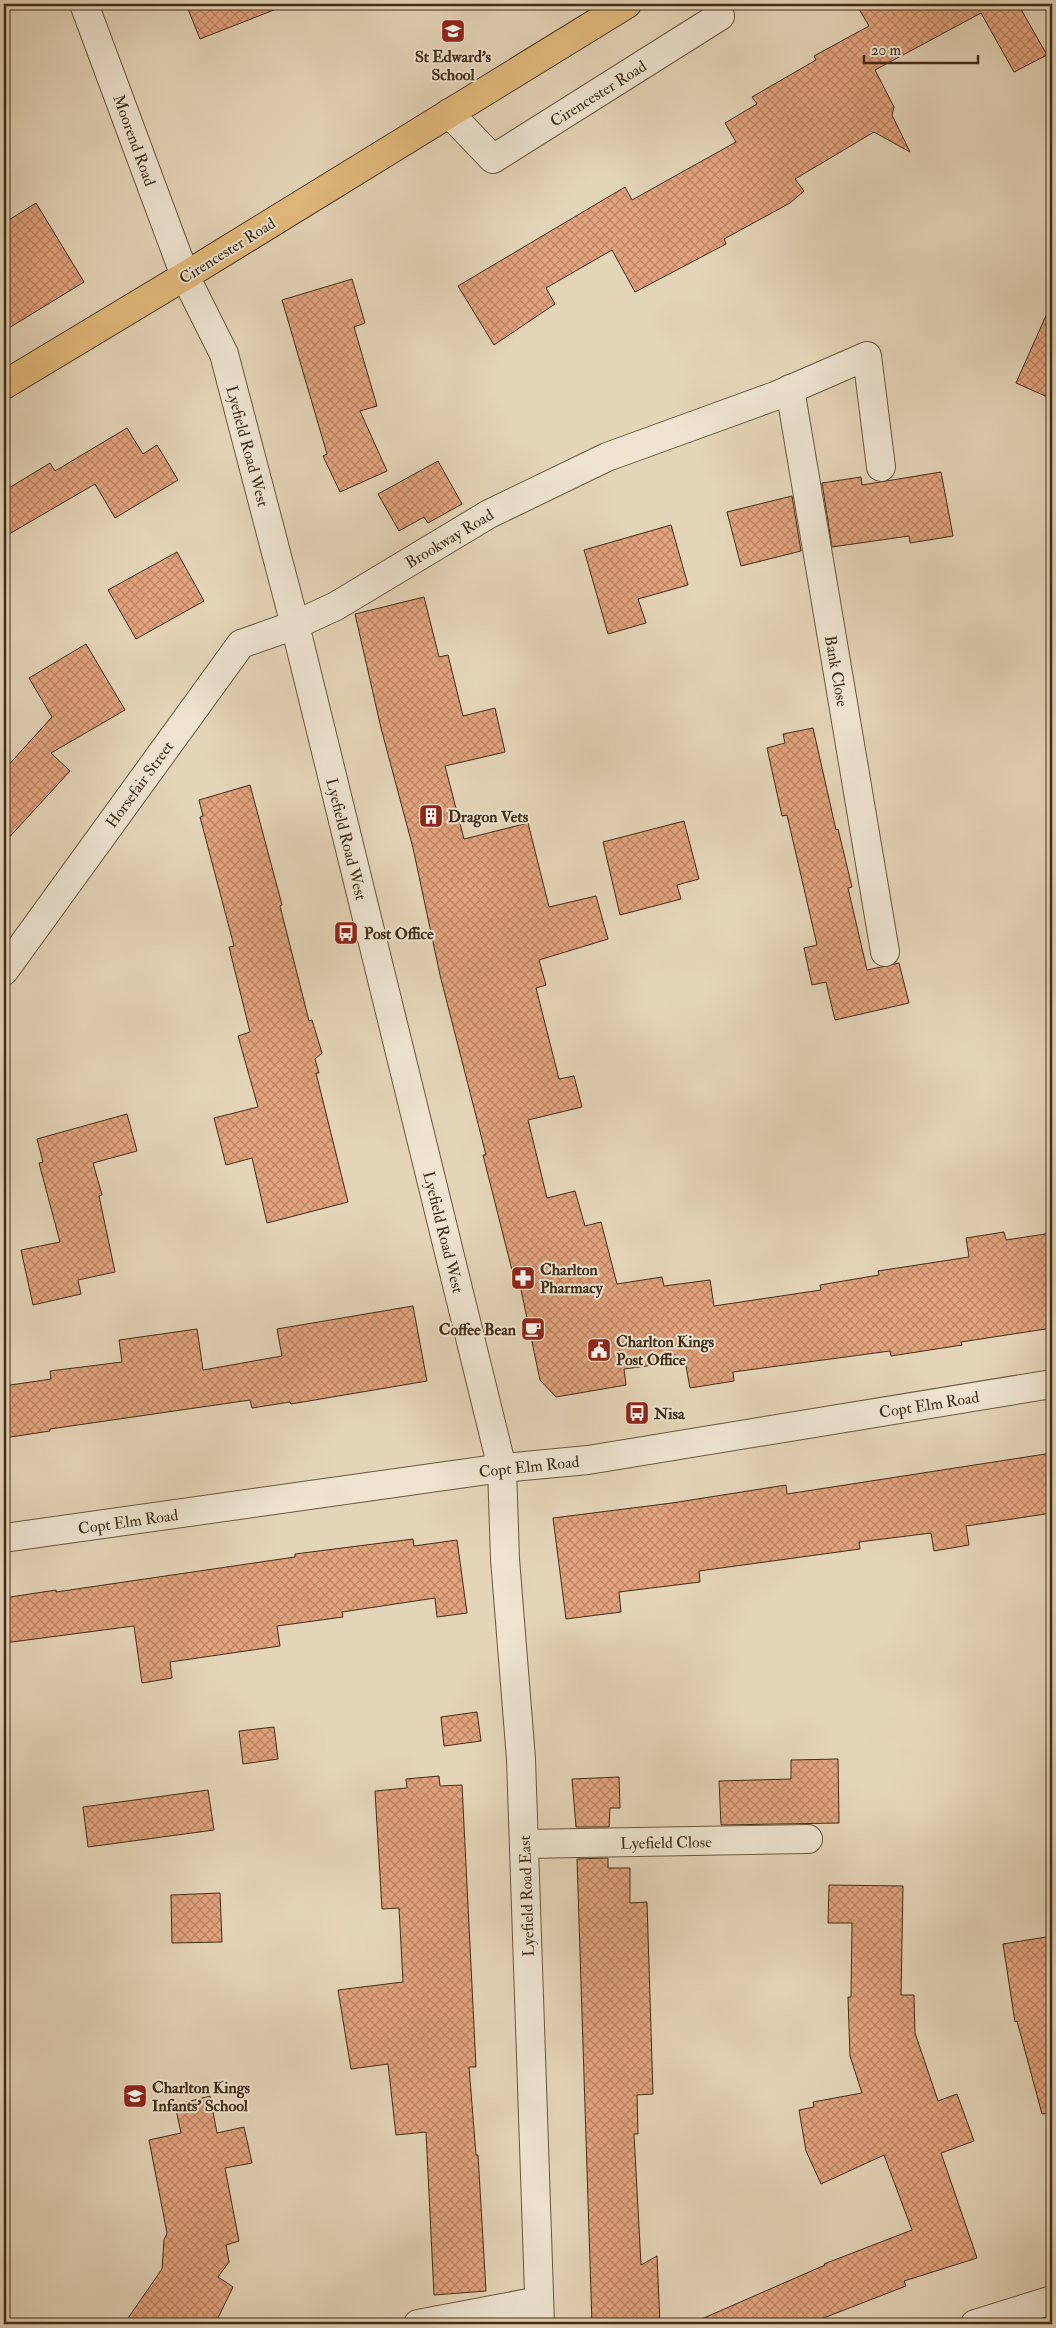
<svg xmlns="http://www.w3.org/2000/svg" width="1056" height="2328" font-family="'IM FELL Double Pica',serif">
<defs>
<pattern id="building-cross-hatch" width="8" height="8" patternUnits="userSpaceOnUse" patternTransform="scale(1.25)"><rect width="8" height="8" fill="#e2a37e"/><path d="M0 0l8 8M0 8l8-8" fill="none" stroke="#b98566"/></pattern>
</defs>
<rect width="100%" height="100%" fill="#e5d5b8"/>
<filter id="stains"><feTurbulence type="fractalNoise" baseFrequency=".004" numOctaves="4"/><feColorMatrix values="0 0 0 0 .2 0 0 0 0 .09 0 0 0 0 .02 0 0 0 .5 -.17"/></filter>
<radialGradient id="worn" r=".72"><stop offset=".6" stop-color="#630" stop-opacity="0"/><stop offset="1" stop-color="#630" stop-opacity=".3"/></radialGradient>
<g fill="url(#building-cross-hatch)" stroke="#412d16">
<path d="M186 4H283L284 6 200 39Z"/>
<path d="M856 4H1018L1047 55 1014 72 981 13 875 70 894 107 892 115 910 152 874 132 795 179 804 191 790 203 724 239 726 244 635 292 612 250 546 288 555 304 494 345 458 286 625 187 632 200 736 142 725 123 757 104 752 97 816 60 814 56 869 26Z"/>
<path d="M36 203 84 282 4 331V223Z"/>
<path d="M352 279 365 323 354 327 377 406 360 411 387 471 340 492 323 456 327 454 282 300Z"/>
<path d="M1052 302V399L1016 383Z"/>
<path d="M127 428 143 454 157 445 178 480 115 518 95 484 4 537V491L50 463 55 471Z"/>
<path d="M438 461 462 504 428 523 424 517 399 531 378 494Z"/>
<path d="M941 472 953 536 910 543 909 536 832 547 822 483 861 477 862 485Z"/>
<path d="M792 496 801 551 741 566 727 512Z"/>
<path d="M671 525 688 585 638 599 646 623 608 634 584 550Z"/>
<path d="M177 552 204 601 136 639 108 590Z"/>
<path d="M424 597 439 657 448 655 463 716 495 708 505 752 445 766 464 839 528 823 549 907 596 896 608 939 539 960 546 985 536 988 559 1079 574 1076 582 1107 528 1120 547 1198 575 1191 585 1226 601 1222 617 1284 662 1277 664 1286 710 1280 714 1306 821 1290 820 1285 879 1275 878 1271 969 1257 966 1238 1004 1232 1006 1240 1052 1233V1328L961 1342 962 1345 891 1356 890 1351 733 1372 734 1381 690 1388 685 1361 624 1369 626 1385 556 1397 540 1380 520 1285 516 1286 483 1155H486L440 975 413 848 381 728 355 614Z"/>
<path d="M86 644 125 710 51 753 70 771 4 843V770L52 717 29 678Z"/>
<path d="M813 728 836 830 838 829 852 887 848 888 867 970 899 963 909 1003 835 1020 826 982 812 985 804 948 817 945 787 815 782 816 767 748 785 743 783 734Z"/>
<path d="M250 785 282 905 280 906 309 1021 312 1020 322 1053 315 1059 319 1073H316L348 1202 267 1223 252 1158 226 1165 214 1118 258 1107 238 1036 250 1032 229 947 234 946 200 817 203 816 199 800Z"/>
<path d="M684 821 699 879 677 885 681 899 620 915 603 842Z"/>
<path d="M127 1114 137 1151 93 1163 102 1195 99 1196 115 1272 78 1280 81 1294 33 1305 21 1250 60 1242 39 1163 43 1162 37 1139Z"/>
<path d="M413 1306 427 1381 291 1404 290 1402 252 1408 250 1400 50 1429V1431L4 1438V1386L51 1379 50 1371 122 1362 119 1340 197 1329 203 1370 282 1356 277 1329Z"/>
<path d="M1052 1453V1513L966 1526 969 1545 934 1551 931 1533 859 1542 860 1549 699 1571 700 1582 619 1592 621 1612 566 1619 553 1518 672 1503 786 1485 787 1494Z"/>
<path d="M413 1539 414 1546 457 1540 467 1613 437 1617 435 1598 342 1612 343 1617 277 1626 280 1646 170 1662 172 1678 142 1683 134 1626 4 1643V1598L56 1590V1592L295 1557V1554Z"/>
<path d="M477 1712 481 1741 444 1746 441 1717Z"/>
<path d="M274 1727 278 1759 243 1764 239 1731Z"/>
<path d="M838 1759 839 1823 721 1825 719 1781 791 1779V1760Z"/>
<path d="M439 1776 440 1786 462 1785 476 2067H469L476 2155H478L486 2291 434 2295 426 2132 396 2135 388 2064 351 2069 338 1990 403 1982 399 1908 382 1909 375 1791 407 1788 406 1779Z"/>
<path d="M619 1777 620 1808H610L609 1827H576L572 1779Z"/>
<path d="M208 1790 214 1830 88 1847 83 1807Z"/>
<path d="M608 1858V1868H630V1903L647 1902 653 2094 637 2095 638 2134H634L641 2265 657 2256 660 2324H592L577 1859Z"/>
<path d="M829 1885 903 1886 901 1995H914L915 2033 938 2101 957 2094 974 2141 941 2153 977 2258 904 2281 906 2286 808 2324H690L825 2265 824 2264 912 2230 884 2155 821 2184 806 2151 799 2110 814 2107 813 2102 862 2093 850 2056 848 1997H851L852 1923H828Z"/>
<path d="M220 1893 222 1942 172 1943 171 1895Z"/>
<path d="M1052 1936V2113L1042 2114 1017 2021 1015 2022 1003 1944Z"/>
<path d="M210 2096 217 2133 244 2127 252 2163 225 2168 239 2241 226 2245 229 2262 218 2277 233 2287 215 2324H124L162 2269 164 2240 167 2233 149 2140 181 2133 175 2105Z"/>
</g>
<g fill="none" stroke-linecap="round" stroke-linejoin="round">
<defs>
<g id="minor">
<path d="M84 4 185 276 224 354 295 625 502 1468 505 1559 521 1759 540 2324"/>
<path d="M449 113 493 159 720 16 715 4"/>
<path d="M790 389 885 952"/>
<path d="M4 971 241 644 295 625 336 606 489 514 607 457 775 396 867 356 881 467"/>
<path d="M4 1538 502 1468 588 1460 1052 1384"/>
<path d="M524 1844 808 1839"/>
<path d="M418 2324 539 2301"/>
<path d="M975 2324 1052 2300"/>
</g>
<path id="major" d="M4 385 185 276 627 4"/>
</defs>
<use href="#minor" stroke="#6a573e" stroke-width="30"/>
<use href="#major" stroke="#412d16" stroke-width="30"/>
<use href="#minor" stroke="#eee4d1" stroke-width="28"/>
<use href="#major" stroke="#e2ba7c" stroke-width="28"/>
</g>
<defs>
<symbol id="school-square" viewBox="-11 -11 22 22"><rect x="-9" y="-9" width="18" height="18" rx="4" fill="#8f2418" stroke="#eee4d1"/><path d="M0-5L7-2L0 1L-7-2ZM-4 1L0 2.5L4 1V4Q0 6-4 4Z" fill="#fff"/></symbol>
<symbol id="building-square" viewBox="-11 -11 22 22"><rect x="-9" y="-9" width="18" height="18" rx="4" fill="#8f2418" stroke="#eee4d1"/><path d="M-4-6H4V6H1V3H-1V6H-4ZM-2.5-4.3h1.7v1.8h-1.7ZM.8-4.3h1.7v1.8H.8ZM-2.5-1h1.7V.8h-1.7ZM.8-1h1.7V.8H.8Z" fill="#fff"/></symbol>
<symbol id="bus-square" viewBox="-11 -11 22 22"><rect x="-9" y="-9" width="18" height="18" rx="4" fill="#8f2418" stroke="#eee4d1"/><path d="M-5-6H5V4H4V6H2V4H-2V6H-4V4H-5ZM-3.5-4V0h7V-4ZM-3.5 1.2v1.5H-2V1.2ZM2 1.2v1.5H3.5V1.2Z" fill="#fff"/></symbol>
<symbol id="pharmacy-square" viewBox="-11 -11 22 22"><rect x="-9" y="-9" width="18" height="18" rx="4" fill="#8f2418" stroke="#eee4d1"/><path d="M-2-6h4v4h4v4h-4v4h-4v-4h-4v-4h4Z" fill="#fff"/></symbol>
<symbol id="cafe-square" viewBox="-11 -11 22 22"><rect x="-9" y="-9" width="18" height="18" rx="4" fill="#8f2418" stroke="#eee4d1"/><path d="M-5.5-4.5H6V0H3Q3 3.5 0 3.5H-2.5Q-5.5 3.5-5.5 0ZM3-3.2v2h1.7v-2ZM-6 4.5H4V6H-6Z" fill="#fff"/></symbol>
<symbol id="civic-square" viewBox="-11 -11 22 22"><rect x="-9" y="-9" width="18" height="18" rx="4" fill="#8f2418" stroke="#eee4d1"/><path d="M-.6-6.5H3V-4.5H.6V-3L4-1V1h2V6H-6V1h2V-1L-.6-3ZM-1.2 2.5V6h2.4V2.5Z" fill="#fff"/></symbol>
</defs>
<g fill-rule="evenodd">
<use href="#school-square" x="439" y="17" width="28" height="28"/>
<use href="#building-square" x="417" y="802" width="28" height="28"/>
<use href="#bus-square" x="332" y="919" width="28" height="28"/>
<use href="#pharmacy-square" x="509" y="1264" width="28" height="28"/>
<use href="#cafe-square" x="519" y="1315" width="28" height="28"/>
<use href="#civic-square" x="585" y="1336" width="28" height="28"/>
<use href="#bus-square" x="623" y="1399" width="28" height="28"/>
<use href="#school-square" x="121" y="2082" width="28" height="28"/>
</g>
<g text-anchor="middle" stroke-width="4" stroke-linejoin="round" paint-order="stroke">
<g font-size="16" font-weight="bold" fill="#412d16" stroke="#eee4d1" text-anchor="start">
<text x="453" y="62" text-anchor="middle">St Edward's<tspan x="453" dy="18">School</tspan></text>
<text x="448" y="822">Dragon Vets</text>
<text x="364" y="939">Post Office</text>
<text x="540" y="1275">Charlton<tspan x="540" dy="18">Pharmacy</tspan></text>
<text x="516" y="1335" text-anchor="end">Coffee Bean</text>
<text x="616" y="1347">Charlton Kings<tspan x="616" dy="18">Post Office</tspan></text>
<text x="654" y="1419">Nisa</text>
<text x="152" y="2093">Charlton Kings<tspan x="152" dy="18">Infants' School</tspan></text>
</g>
<g font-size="16" fill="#412d16" stroke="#eee4d1">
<text transform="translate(598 93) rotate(-32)" y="6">Cirencester Road</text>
<text transform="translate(135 140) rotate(70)" y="6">Moorend Road</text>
<text transform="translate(227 250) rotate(-32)" y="6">Cirencester Road</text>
<text transform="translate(248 446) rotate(75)" y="6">Lyefield Road West</text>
<text transform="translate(449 538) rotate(-31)" y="6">Brookway Road</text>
<text transform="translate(837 671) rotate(80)" y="6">Bank Close</text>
<text transform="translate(139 784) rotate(-54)" y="6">Horsefair Street</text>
<text transform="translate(347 839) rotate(76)" y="6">Lyefield Road West</text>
<text transform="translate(444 1232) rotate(76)" y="6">Lyefield Road West</text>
<text transform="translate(929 1404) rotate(-9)" y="6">Copt Elm Road</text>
<text transform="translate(529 1466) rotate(-6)" y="6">Copt Elm Road</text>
<text transform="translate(128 1521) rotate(-8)" y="6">Copt Elm Road</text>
<text transform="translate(666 1842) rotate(-1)" y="6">Lyefield Close</text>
<text transform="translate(526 1896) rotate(-92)" y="6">Lyefield Road East</text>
</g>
</g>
<rect width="1056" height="2328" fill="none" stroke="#e5d5b8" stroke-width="20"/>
<rect x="5" y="5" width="1046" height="2318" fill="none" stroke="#412d16" stroke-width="2.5"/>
<rect x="10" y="10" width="1036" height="2308" fill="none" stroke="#412d16"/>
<path d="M864 55v8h114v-8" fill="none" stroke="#412d16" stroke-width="2.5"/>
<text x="871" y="55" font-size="15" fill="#412d16" stroke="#eee4d1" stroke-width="4" paint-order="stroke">20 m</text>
<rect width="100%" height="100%" filter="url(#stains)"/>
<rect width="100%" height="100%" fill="url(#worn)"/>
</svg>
